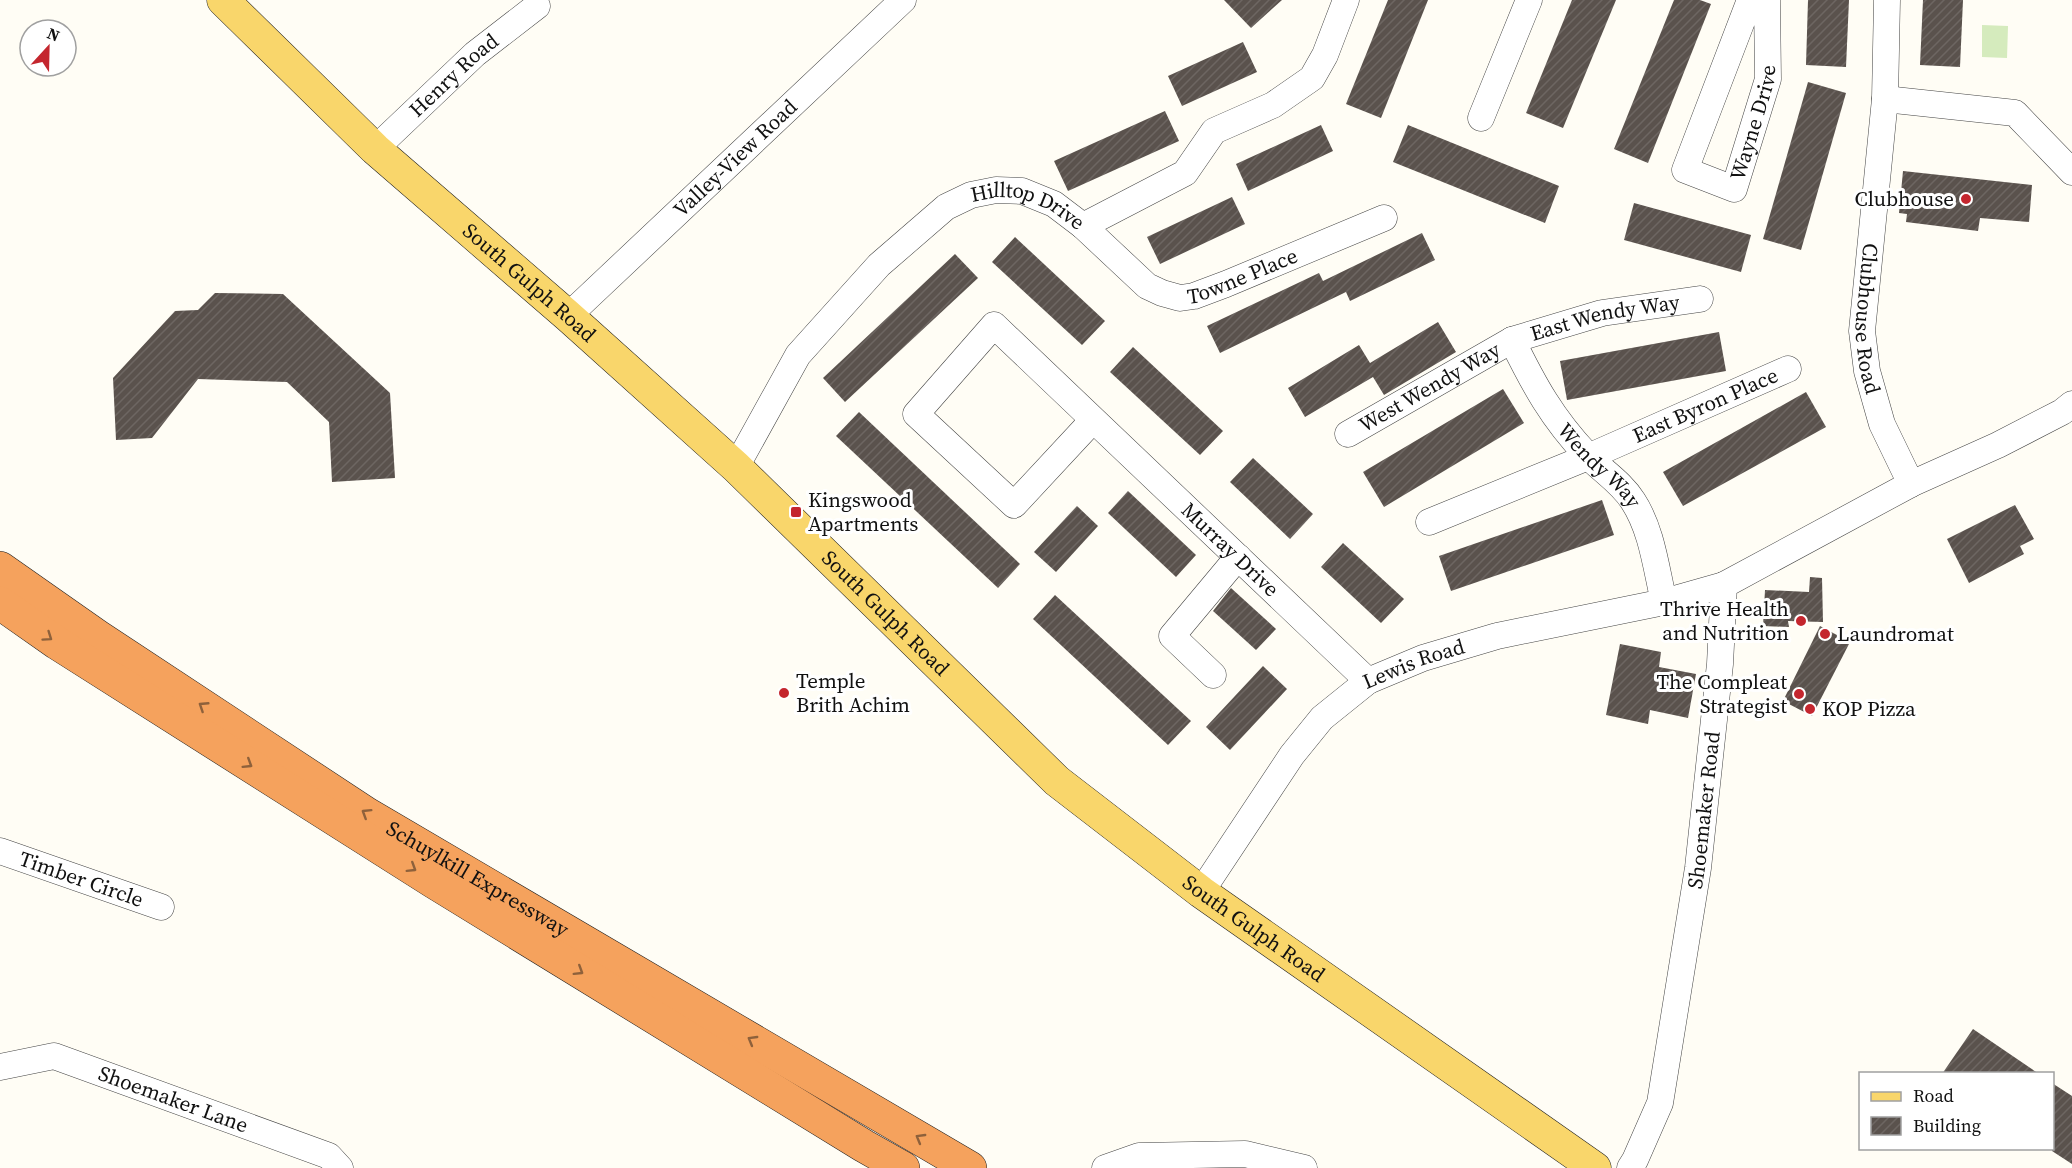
<svg xmlns="http://www.w3.org/2000/svg" width="2072" height="1168" font-family="'Source Serif 4',serif">
<defs>
<pattern id="building-hatch" width="6" height="6" patternUnits="userSpaceOnUse" patternTransform="scale(1.5)"><rect width="6" height="6" fill="#5a524d"/><path d="M-1 1l2-2M0 6l6-6M5 7l2-2" fill="none" stroke="#6d6662"/></pattern>
</defs>
<rect width="100%" height="100%" fill="#fffdf5"/>
<path fill="#d5ebbd" d="M1982 25 2008 26 2007 58 1982 57Z"/>
<g fill="url(#building-hatch)">
<path d="M1224 0H1282L1251 28Z"/>
<path d="M1388 0H1428L1381 118 1346 104Z"/>
<path d="M1572 0H1616L1563 128 1526 113Z"/>
<path d="M1674 0H1700L1711 4 1648 163 1614 149Z"/>
<path d="M1808 0H1849L1846 67 1806 65Z"/>
<path d="M1923 0H1963L1960 67 1920 65Z"/>
<path d="M1243 42 1257 72 1182 106 1168 76Z"/>
<path d="M1808 82 1846 93 1801 250 1763 239Z"/>
<path d="M1165 111 1179 141 1068 191 1054 161Z"/>
<path d="M1321 125 1333 151 1248 191 1236 164Z"/>
<path d="M1408 125 1559 186 1545 223 1393 162Z"/>
<path d="M1903 171 2032 185 2029 222 1980 218 1978 231 1906 222 1907 214 1899 213Z"/>
<path d="M1232 197 1245 224 1160 264 1147 237Z"/>
<path d="M1634 203 1751 235 1741 272 1624 240Z"/>
<path d="M1422 233 1435 260 1350 301 1346 292 1220 353 1207 326 1319 273 1323 281Z"/>
<path d="M1015 237 1105 321 1082 345 992 262Z"/>
<path d="M955 254 978 278 845 402 823 378Z"/>
<path d="M215 293 283 294 390 393 395 478 332 482 329 422 287 382 198 379 152 438 116 440 113 378 175 311 198 310Z"/>
<path d="M1438 322 1456 352 1384 395 1373 377 1305 417 1288 388 1359 345 1370 363Z"/>
<path d="M1719 332 1726 371 1567 400 1560 361Z"/>
<path d="M1133 347 1223 431 1200 455 1110 372Z"/>
<path d="M1503 389 1524 423 1384 507 1363 472Z"/>
<path d="M1806 392 1826 427 1683 506 1663 472Z"/>
<path d="M859 412 1020 564 998 588 836 436Z"/>
<path d="M1253 458 1313 514 1290 539 1230 482Z"/>
<path d="M1128 491 1196 555 1176 577 1108 513Z"/>
<path d="M1602 500 1614 535 1451 591 1439 556Z"/>
<path d="M2015 505 2034 539 2020 546 2024 554 1969 583 1947 539Z"/>
<path d="M1077 506 1098 526 1056 572 1034 552Z"/>
<path d="M1343 543 1404 599 1381 623 1321 567Z"/>
<path d="M1810 577 1822 578 1823 622 1788 621 1789 627 1763 626 1765 590 1809 592Z"/>
<path d="M1231 588 1276 629 1256 650 1213 611Z"/>
<path d="M1055 595 1191 721 1168 745 1033 619Z"/>
<path d="M1820 626 1850 642 1812 716 1783 701Z"/>
<path d="M1620 644 1661 652 1659 667 1696 674 1688 718 1650 710 1648 724 1606 715Z"/>
<path d="M1263 666 1287 689 1230 750 1206 727Z"/>
<path d="M1973 1029 2039 1074H1942Z"/>
<path d="M2052 1083 2072 1096V1164L2052 1151Z"/>
</g>
<g fill="none" stroke-linecap="round" stroke-linejoin="round">
<defs>
<g id="minor">
<path id="s1" d="M1750 0 1685 170 1734 189 1768 79 1767 0"/>
<path id="s2" d="M1887 0 1885 99 1862 331 1867 371 1882 424 1911 484"/>
<path d="M1885 99 2015 113 2072 172"/>
<path d="M1481 118 1529 0"/>
<path id="s3" d="M375 149 475 54 537 6"/>
<path id="s4" d="M1083 226 1147 286 1162 293 1180 298 1194 296 1226 284 1384 218"/>
<path id="s5" d="M568 316 903 0"/>
<path id="s6" d="M1512 340C1534 385 1552 418 1587 455 1602 471 1621 482 1633 501 1652 530 1656 568 1664 602"/>
<path id="s7" d="M1093 420 1014 505 916 414 994 325 1368 681"/>
<path id="s8" d="M1348 434 1512 340 1602 313 1700 299"/>
<path id="s9" d="M736 467 798 355 879 265 946 207 971 195 996 190 1022 191 1054 204 1083 226 1185 173 1214 131 1273 105 1312 78 1325 55 1346 0"/>
<path id="s10" d="M1429 522 1588 457 1788 369"/>
<path d="M1213 675 1172 636 1238 557"/>
<path id="s11" d="M0 851 161 907"/>
<path id="s12" d="M1201 892 1292 755 1322 718 1368 681 1423 658 1497 636 1664 602 1724 585"/>
<path id="s13" d="M0 1067 54 1056 329 1156 340 1168"/>
<path d="M1105 1168 1139 1156 1245 1154 1304 1168"/>
<path id="s14" d="M1630 1168 1635 1160 1660 1103 1698 868 1720 664 1724 585 1911 484 1998 445 2062 412 2072 404"/>
</g>
<g id="major">
<path id="s15" d="M223 0 375 149 568 316 736 467 1057 781 1201 892 1595 1168"/>
</g>
<g id="highway">
<path id="s16" d="M0 568 97 636 367 814 970 1168"/>
<path d="M0 603 57 643 434 882 864 1146 903 1168"/>
</g>
</defs>
<use href="#minor" stroke="#444" stroke-width="27"/>
<use href="#major" stroke="#222" stroke-width="33"/>
<use href="#highway" stroke="#222" stroke-width="34"/>
<use href="#minor" stroke="#fff" stroke-width="26"/>
<use href="#major" stroke="#f9d66b" stroke-width="32"/>
<use href="#highway" stroke="#f5a25d" stroke-width="33"/>
</g>
<defs><path id="oneway-chevron" d="M-2-3.5L2.5 0L-2 3.5" fill="none" stroke-width="1.6" stroke-linecap="round" stroke-linejoin="round" transform="scale(1.5)"/></defs>
<g stroke="#8e613b">
<use href="#oneway-chevron" transform="translate(48 637) rotate(35)"/>
<use href="#oneway-chevron" transform="translate(203 706) rotate(-147)"/>
<use href="#oneway-chevron" transform="translate(248 764) rotate(32)"/>
<use href="#oneway-chevron" transform="translate(366 813) rotate(-148)"/>
<use href="#oneway-chevron" transform="translate(412 868) rotate(32)"/>
<use href="#oneway-chevron" transform="translate(579 971) rotate(32)"/>
<use href="#oneway-chevron" transform="translate(752 1040) rotate(-150)"/>
<use href="#oneway-chevron" transform="translate(920 1138) rotate(-150)"/>
</g>
<g fill="#c4262e" stroke="#fff" stroke-width="2">
<circle cx="1966" cy="199" r="6"/>
<rect x="790" y="506" width="12" height="12" rx="3"/>
<circle cx="1801" cy="621" r="6"/>
<circle cx="1825" cy="634" r="6"/>
<circle cx="784" cy="693" r="6"/>
<circle cx="1799" cy="694" r="6"/>
<circle cx="1810" cy="709" r="6"/>
</g>
<g text-anchor="middle" stroke-width="6" stroke-linejoin="round" paint-order="stroke">
<g font-size="21" fill="#111" stroke="#fff">
<text dy="7" stroke="none"><textPath href="#s3" startOffset="108">Henry Road</textPath></text>
<text dy="7" stroke="none"><textPath href="#s1" startOffset="304">Wayne Drive</textPath></text>
<text dy="7" stroke="none"><textPath href="#s5" startOffset="230">Valley-View Road</textPath></text>
<text dy="7" stroke="none"><textPath href="#s9" startOffset="426">Hilltop Drive</textPath></text>
<text dy="7" stroke="none"><textPath href="#s4" startOffset="189">Towne Place</textPath></text>
<text dy="7" stroke="none"><textPath href="#s15" startOffset="417">South Gulph Road</textPath></text>
<text dy="7" stroke="none"><textPath href="#s2" startOffset="320">Clubhouse Road</textPath></text>
<text dy="7" stroke="none"><textPath href="#s8" startOffset="285">East Wendy Way</textPath></text>
<text dy="7" stroke="none"><textPath href="#s8" startOffset="94">West Wendy Way</textPath></text>
<text dy="7" stroke="none"><textPath href="#s10" startOffset="300">East Byron Place</textPath></text>
<text dy="7" stroke="none"><textPath href="#s6" startOffset="154">Wendy Way</textPath></text>
<text dy="7" stroke="none"><textPath href="#s7" startOffset="694">Murray Drive</textPath></text>
<text dy="7" stroke="none"><textPath href="#s15" startOffset="903">South Gulph Road</textPath></text>
<text dy="7" stroke="none"><textPath href="#s12" startOffset="320">Lewis Road</textPath></text>
<text dy="7" stroke="none"><textPath href="#s14" startOffset="368">Shoemaker Road</textPath></text>
<text dy="7" stroke="none"><textPath href="#s11" startOffset="86">Timber Circle</textPath></text>
<text dy="7" stroke="none"><textPath href="#s16" startOffset="570">Schuylkill Expressway</textPath></text>
<text dy="7" stroke="none"><textPath href="#s15" startOffset="1389">South Gulph Road</textPath></text>
<text dy="7" stroke="none"><textPath href="#s13" startOffset="182">Shoemaker Lane</textPath></text>
</g>
<g font-size="21" fill="#111" stroke="#fff" text-anchor="start">
<text x="1954" y="206" text-anchor="end">Clubhouse</text>
<text x="808" y="507">Kingswood<tspan x="808" dy="24">Apartments</tspan></text>
<text x="1789" y="616" text-anchor="end">Thrive Health<tspan x="1789" dy="24">and Nutrition</tspan></text>
<text x="1837" y="641">Laundromat</text>
<text x="796" y="688">Temple<tspan x="796" dy="24">Brith Achim</tspan></text>
<text x="1787" y="689" text-anchor="end">The Compleat<tspan x="1787" dy="24">Strategist</tspan></text>
<text x="1822" y="716">KOP Pizza</text>
</g>
</g>
<rect x="1859" y="1072" width="195" height="78" fill="#ffffff" stroke="#a0a0a0" stroke-width="1.5"/>
<rect x="1871" y="1092" width="30" height="9" fill="#f9d66b" stroke="#a0a0a0" stroke-width="1.5"/>
<text x="1913" y="1102" font-size="18" fill="#111111">Road</text>
<rect x="1871" y="1117" width="30" height="18" fill="url(#building-hatch)" stroke="#a0a0a0" stroke-width="1.5"/>
<text x="1913" y="1132" font-size="18" fill="#111111">Building</text>
<g transform="translate(48 48) rotate(22)"><circle r="28" fill="#ffffff" stroke="#a0a0a0" stroke-width="1.5"/>
<path d="M0-4.5L10 22L0 15L-10 22Z" fill="#c4262e"/>
<text y="-9" font-size="16" font-weight="bold" text-anchor="middle" fill="#111111">N</text>
</g>
</svg>
